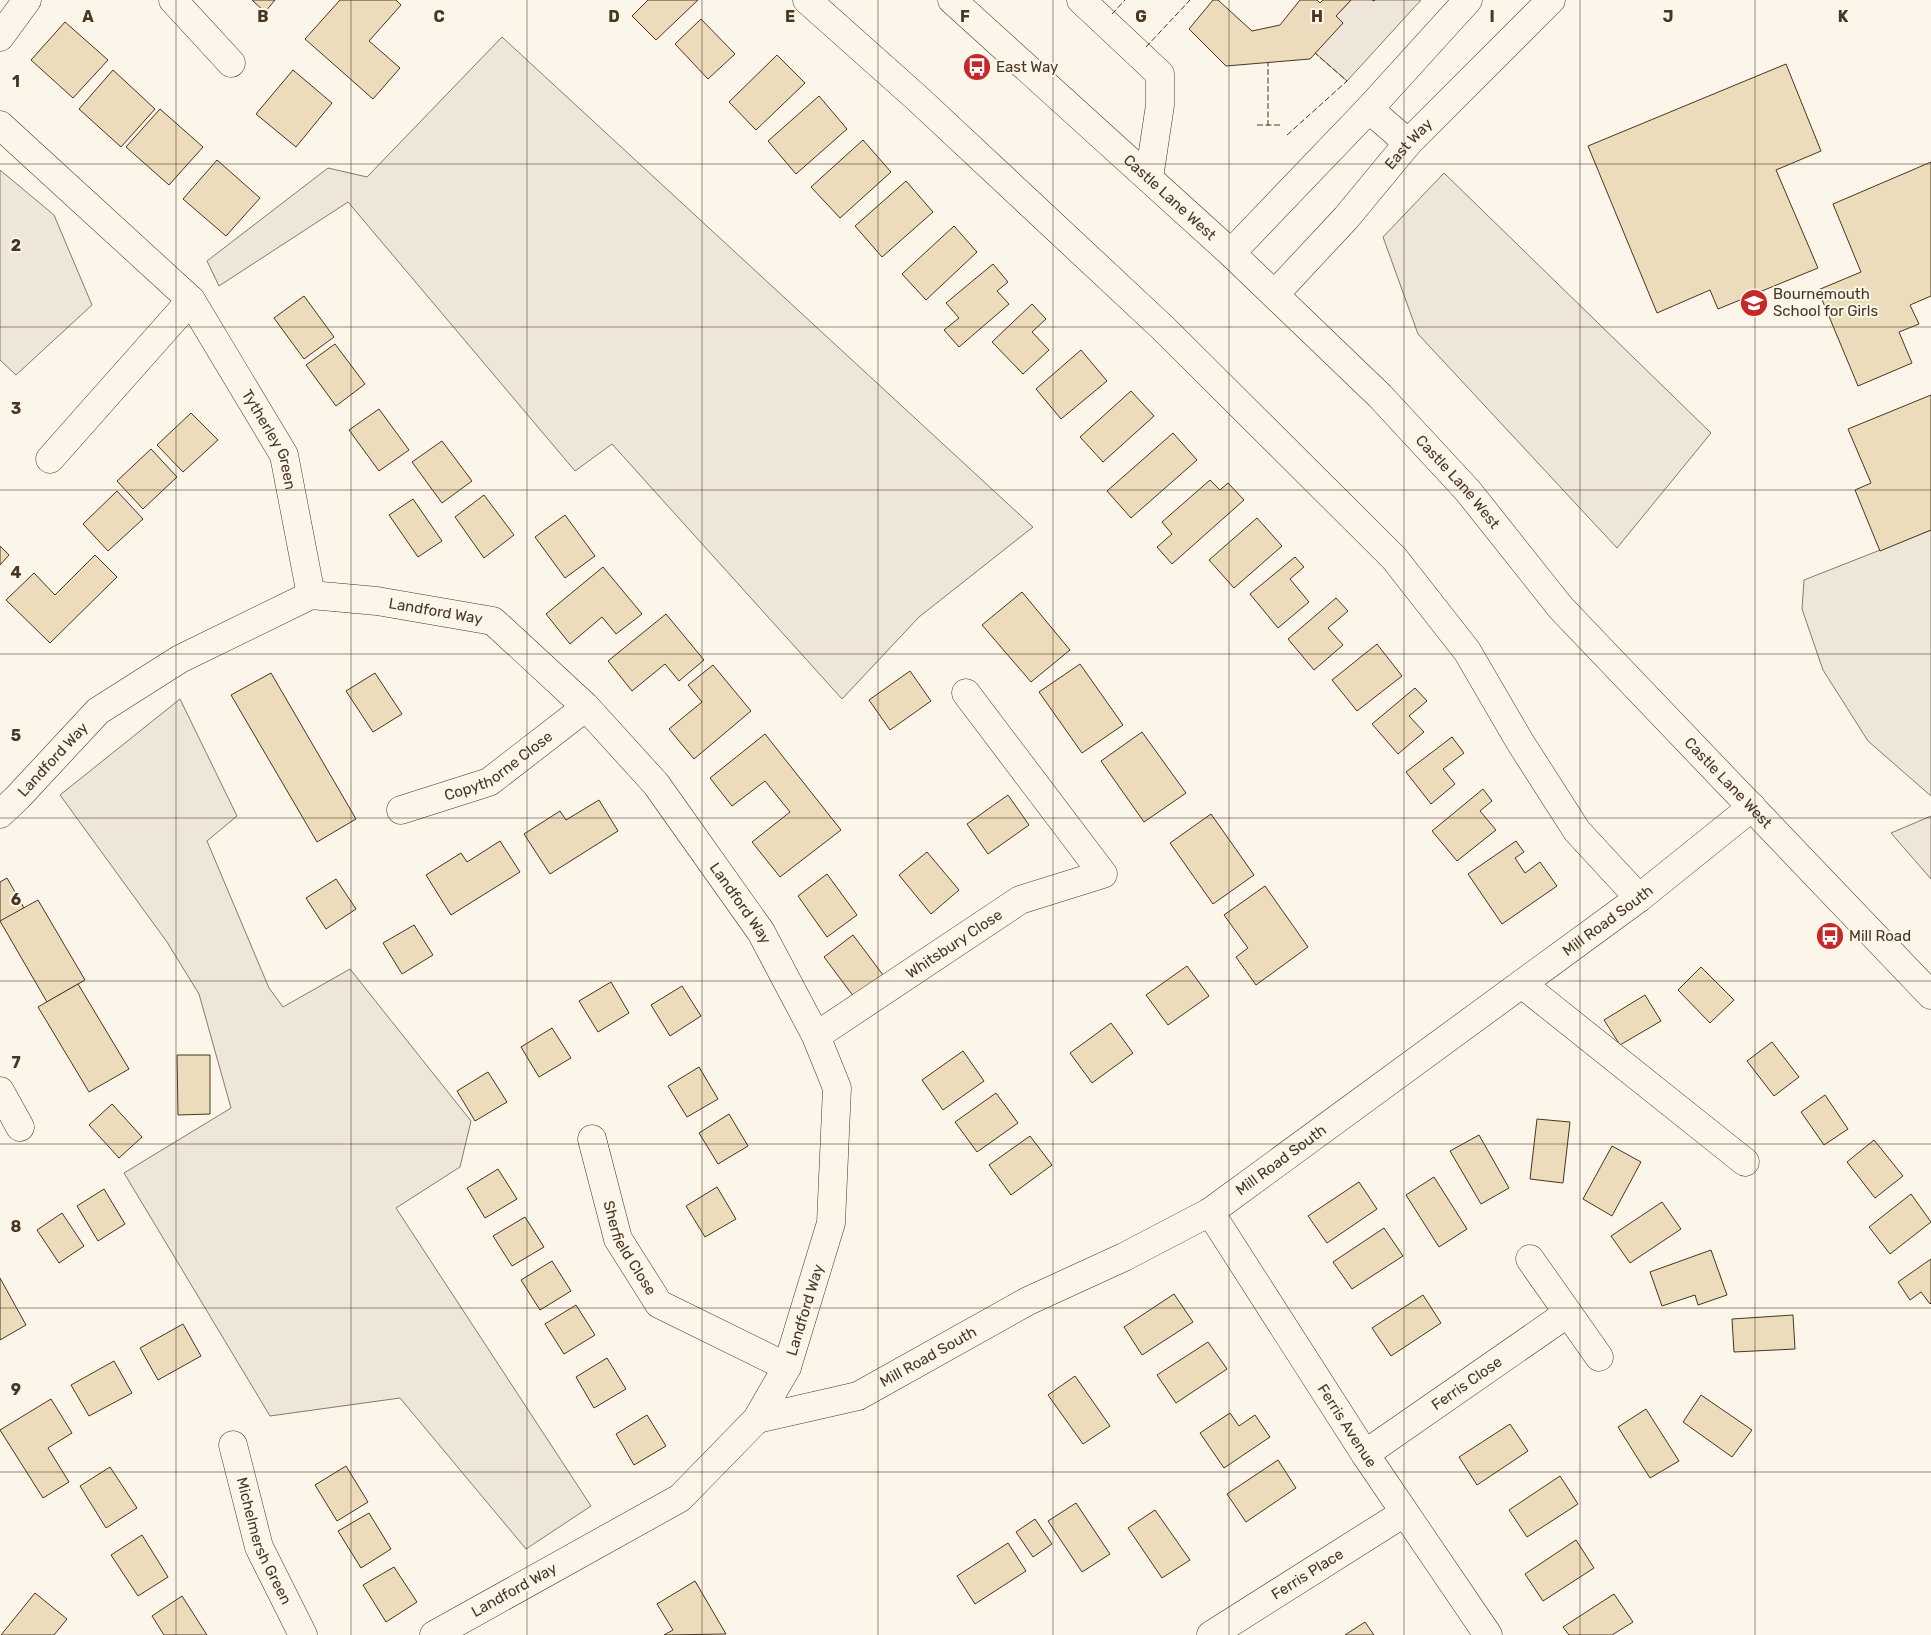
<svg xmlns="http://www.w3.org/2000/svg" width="1931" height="1635" font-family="Rubik,sans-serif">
<rect width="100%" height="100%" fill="#fbf6e9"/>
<g fill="#ede6d9" stroke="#887966">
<path d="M1351 0H1421L1347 81 1315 53 1342 23 1336 16Z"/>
<path d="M502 37 1033 527 919 617 842 699 612 444 575 471 348 202 219 286 207 261 328 168 367 177Z"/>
<path d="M0 170 54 215 92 305 16 375 0 360Z"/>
<path d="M1444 173 1711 433 1617 548 1418 334 1383 237Z"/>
<path d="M180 699 237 816 207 841 269 988 283 1007 350 969 471 1121 460 1167 396 1208 591 1506 526 1549 400 1398 270 1416 124 1173 231 1108 199 994 167 942 60 795Z"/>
<path d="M1931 816V879L1891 833Z"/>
</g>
<path fill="#ede7d9" stroke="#887966" d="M1931 530V796L1868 741 1823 670 1802 609 1804 580Z"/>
<g fill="#ecdcbc" stroke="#4a3520">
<path d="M252 0H275L265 12Z"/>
<path d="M340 0H396L401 5 369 41 400 68 373 99 305 39Z"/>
<path d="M648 0H698L656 40 632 16Z"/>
<path d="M1213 0H1218L1252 31 1280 25 1300 0H1317L1320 3 1323 0H1351L1336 16 1343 23 1310 59 1226 66 1189 29Z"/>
<path d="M701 19 735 54 708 79 675 44Z"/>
<path d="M65 22 108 60 73 98 31 60Z"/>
<path d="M777 55 805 83 756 130 729 102Z"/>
<path d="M1786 64 1821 151 1776 170 1818 268 1718 309 1710 290 1657 313 1588 146Z"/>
<path d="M113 70 155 109 121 147 79 109Z"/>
<path d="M293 70 332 103 296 147 256 114Z"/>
<path d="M819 96 847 129 796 174 768 141Z"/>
<path d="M160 109 203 147 169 185 126 147Z"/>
<path d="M863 140 891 172 840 218 811 187Z"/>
<path d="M217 160 260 198 226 236 183 199Z"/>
<path d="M1931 162V296L1910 305 1919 324 1899 332 1912 363 1858 386 1818 290 1861 272 1833 204Z"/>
<path d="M906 181 933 212 882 257 855 226Z"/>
<path d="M954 226 977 252 926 300 902 274Z"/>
<path d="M993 264 1008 282 997 291 1009 304 959 347 944 330 959 318 946 303Z"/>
<path d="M304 296 334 337 304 359 274 318Z"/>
<path d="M1032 304 1046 319 1032 332 1049 350 1023 374 992 342Z"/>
<path d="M335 344 365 384 336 406 306 365Z"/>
<path d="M1081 350 1107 381 1061 419 1036 389Z"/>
<path d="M1131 391 1154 416 1103 462 1080 437Z"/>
<path d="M1931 395V530L1880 551 1855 490 1871 483 1848 429Z"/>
<path d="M379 409 409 450 379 471 349 430Z"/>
<path d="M191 413 218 440 183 472 157 445Z"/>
<path d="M1173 433 1197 460 1131 518 1107 491Z"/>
<path d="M442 441 472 481 442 503 412 462Z"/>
<path d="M151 449 177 477 143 509 117 481Z"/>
<path d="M1210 480 1220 490 1228 483 1244 500 1172 564 1157 547 1172 534 1162 522Z"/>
<path d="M117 491 143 519 108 551 83 524Z"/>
<path d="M484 495 514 535 484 558 455 517Z"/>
<path d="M413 499 442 541 418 557 389 515Z"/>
<path d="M565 515 595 556 565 578 535 537Z"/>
<path d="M1257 518 1282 546 1234 588 1209 560Z"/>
<path d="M0 546 9 555 0 565Z"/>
<path d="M95 555 117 577 50 643 6 600 34 573 55 595Z"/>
<path d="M1295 557 1304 567 1290 579 1309 602 1278 628 1250 594Z"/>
<path d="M603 567 642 614 616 634 602 617 570 644 546 614Z"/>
<path d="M1022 592 1070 650 1031 682 982 625Z"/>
<path d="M1336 598 1348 611 1328 628 1343 645 1314 670 1288 639Z"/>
<path d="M666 614 704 660 679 681 665 664 632 691 608 661Z"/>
<path d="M1377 644 1402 676 1357 711 1332 680Z"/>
<path d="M1080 664 1123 725 1082 753 1039 692Z"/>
<path d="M713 665 751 711 694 759 669 729 702 702 688 685Z"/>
<path d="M910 671 931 701 890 730 869 700Z"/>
<path d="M271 673 356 819 317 842 231 695Z"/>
<path d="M375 673 402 714 373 732 346 691Z"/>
<path d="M1415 688 1427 701 1409 716 1424 732 1398 754 1372 724Z"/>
<path d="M1142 732 1186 793 1144 822 1101 761Z"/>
<path d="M765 734 841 830 780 877 752 842 790 812 765 781 732 806 710 778Z"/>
<path d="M1452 737 1464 753 1443 769 1455 784 1431 804 1406 772Z"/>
<path d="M1483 789 1492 801 1480 811 1496 830 1457 861 1432 831Z"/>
<path d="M1008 795 1029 825 988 854 967 824Z"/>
<path d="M599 800 618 831 550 874 524 834 560 811 566 820Z"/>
<path d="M1211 814 1254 875 1213 904 1170 843Z"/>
<path d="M500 841 520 872 451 915 426 875 461 853 467 862Z"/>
<path d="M1516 841 1524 852 1515 858 1525 873 1540 862 1557 886 1502 924 1468 874Z"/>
<path d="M927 852 959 890 931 914 899 875Z"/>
<path d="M827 874 857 915 827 937 798 896Z"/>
<path d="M7 878 24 908 0 922V882Z"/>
<path d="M336 879 356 909 326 929 306 898Z"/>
<path d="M1265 886 1308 947 1256 985 1236 957 1248 948 1224 915Z"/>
<path d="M38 900 85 980 47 1002 0 921Z"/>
<path d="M414 925 433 955 402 974 383 943Z"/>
<path d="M853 935 883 975 854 997 824 957Z"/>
<path d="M1187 966 1209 996 1168 1025 1146 995Z"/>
<path d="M1701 967 1734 1000 1710 1023 1678 990Z"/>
<path d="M611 982 629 1013 598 1032 579 1001Z"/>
<path d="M78 984 129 1069 89 1092 38 1007Z"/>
<path d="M682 986 701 1016 670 1036 651 1005Z"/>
<path d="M1645 995 1661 1021 1620 1045 1604 1020Z"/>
<path d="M1111 1023 1133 1053 1092 1083 1070 1053Z"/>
<path d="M552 1028 571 1058 539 1077 521 1047Z"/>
<path d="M1772 1042 1799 1077 1774 1096 1747 1061Z"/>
<path d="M963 1051 984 1081 943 1110 922 1080Z"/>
<path d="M177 1055H210V1114L178 1115Z"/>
<path d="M699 1067 718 1099 687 1117 668 1086Z"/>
<path d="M488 1072 507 1102 475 1121 457 1091Z"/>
<path d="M996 1093 1018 1123 977 1152 955 1122Z"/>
<path d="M1825 1095 1848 1129 1824 1145 1801 1112Z"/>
<path d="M112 1104 142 1137 119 1158 89 1125Z"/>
<path d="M729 1114 748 1146 718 1164 699 1133Z"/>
<path d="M1537 1119 1570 1122 1563 1183 1530 1179Z"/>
<path d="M1479 1135 1509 1188 1481 1204 1450 1151Z"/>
<path d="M1030 1136 1052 1165 1011 1195 989 1165Z"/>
<path d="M1874 1140 1903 1176 1875 1198 1847 1162Z"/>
<path d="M1612 1146 1641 1162 1612 1216 1583 1199Z"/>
<path d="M498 1169 517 1199 485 1218 467 1188Z"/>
<path d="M1434 1177 1467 1229 1439 1247 1406 1195Z"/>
<path d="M1359 1182 1377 1209 1327 1243 1308 1216Z"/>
<path d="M717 1187 736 1219 705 1237 686 1206Z"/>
<path d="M104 1189 125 1224 98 1241 77 1206Z"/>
<path d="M1911 1194 1931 1222 1890 1254 1869 1227Z"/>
<path d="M1662 1202 1681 1229 1630 1263 1611 1236Z"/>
<path d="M62 1213 84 1246 59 1263 37 1230Z"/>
<path d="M525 1217 544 1247 512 1266 493 1236Z"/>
<path d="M1384 1228 1403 1256 1352 1289 1333 1262Z"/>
<path d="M1711 1250 1727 1295 1698 1305 1695 1295 1662 1306 1650 1272Z"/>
<path d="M1931 1259V1303L1930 1304 1921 1292 1910 1300 1898 1282Z"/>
<path d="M552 1261 571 1291 540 1310 521 1280Z"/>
<path d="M0 1278 26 1325 0 1340Z"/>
<path d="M1174 1294 1193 1322 1142 1355 1124 1327Z"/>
<path d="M1423 1295 1441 1323 1391 1356 1372 1328Z"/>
<path d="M576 1305 595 1335 564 1354 545 1324Z"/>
<path d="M1793 1315 1795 1349 1734 1352 1732 1319Z"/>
<path d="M183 1324 201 1356 158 1380 140 1348Z"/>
<path d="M1208 1342 1227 1369 1176 1403 1157 1375Z"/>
<path d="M607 1358 626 1389 594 1408 576 1377Z"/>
<path d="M114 1361 132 1393 89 1416 71 1385Z"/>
<path d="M1075 1376 1110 1426 1083 1444 1048 1395Z"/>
<path d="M1701 1395 1752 1430 1732 1457 1683 1422Z"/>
<path d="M51 1399 72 1433 48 1448 69 1482 43 1498 0 1430Z"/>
<path d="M1646 1409 1679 1461 1650 1478 1618 1427Z"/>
<path d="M1230 1413 1239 1426 1255 1415 1270 1437 1224 1468 1200 1433Z"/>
<path d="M647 1415 666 1446 634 1465 616 1434Z"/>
<path d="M1510 1424 1528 1451 1477 1485 1459 1457Z"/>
<path d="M1278 1460 1296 1488 1246 1522 1227 1494Z"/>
<path d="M346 1466 368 1502 337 1521 315 1485Z"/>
<path d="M110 1467 137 1508 106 1528 80 1486Z"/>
<path d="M1560 1476 1578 1504 1527 1537 1509 1510Z"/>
<path d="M1076 1503 1110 1554 1082 1572 1048 1521Z"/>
<path d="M1155 1510 1190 1560 1162 1578 1128 1528Z"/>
<path d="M369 1513 391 1549 361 1568 338 1531Z"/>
<path d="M1035 1519 1052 1544 1033 1557 1016 1532Z"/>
<path d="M142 1535 168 1577 138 1596 111 1555Z"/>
<path d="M1576 1540 1594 1568 1543 1601 1525 1574Z"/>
<path d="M1008 1543 1026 1571 975 1604 957 1576Z"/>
<path d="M394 1567 417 1602 386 1622 363 1585Z"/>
<path d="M695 1581 726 1634 664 1635 673 1630 657 1604Z"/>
<path d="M35 1593 67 1619 54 1635H1Z"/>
<path d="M1614 1594 1633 1622 1612 1635H1569L1563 1627Z"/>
<path d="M182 1596 207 1635H164L152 1616Z"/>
<path d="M1365 1622 1374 1635H1345Z"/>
</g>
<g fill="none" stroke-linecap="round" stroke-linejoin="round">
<defs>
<g id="minor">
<path d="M173 0 231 63"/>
<path d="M807 0 917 98 1163 328 1394 558 1467 651 1520 742 1577 831 1639 898"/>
<path d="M1081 0 1160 74V105L1149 178"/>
<path d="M0 37 27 0"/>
<path d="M1369 109 1408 143"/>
<path id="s1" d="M0 125 191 300 284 455 311 595"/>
<path d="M1231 253 1369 109 1468 0"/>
<path id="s2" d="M1275 294 1346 218 1408 143 1551 0"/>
<path d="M50 459 191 300"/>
<path id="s3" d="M401 810 489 782 586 707"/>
<path id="s4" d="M0 814 18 797 98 711 180 659 311 595 377 601 493 621 586 707 656 784 761 932 816 1036 837 1088 831 1223 787 1367 757 1419 680 1498 434 1635"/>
<path d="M1522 984 1745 1162"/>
<path id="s5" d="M816 1036 1020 900 1103 874 966 693"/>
<path d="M0 1091 20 1127"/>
<path id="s6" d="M592 1139 618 1239 659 1304 787 1367"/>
<path id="s7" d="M1210 1212 1365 1454 1488 1635"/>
<path d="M1530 1259 1599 1357"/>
<path id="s8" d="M757 1419 858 1396 1028 1301 1124 1257 1210 1212 1639 898 1752 807"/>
<path id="s9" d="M233 1445 259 1547 303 1635"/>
<path id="s10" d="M1365 1454 1568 1313"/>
<path id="s11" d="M1211 1635 1404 1513"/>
</g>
<g id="major">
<path id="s12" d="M952 0 1231 253 1380 396 1468 491 1561 608 1931 995"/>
</g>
</defs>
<use href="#minor" stroke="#4a3520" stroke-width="29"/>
<use href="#major" stroke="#4a3520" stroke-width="29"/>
<use href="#minor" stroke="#fbf6e9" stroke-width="28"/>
<use href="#major" stroke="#fbf6e9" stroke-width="28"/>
<g stroke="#4a3520" stroke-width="1" stroke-dasharray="6 2.5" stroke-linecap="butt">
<path d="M1372 0 1374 1 1375 0"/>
<path d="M1112 14 1125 0"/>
<path d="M1146 47 1190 0"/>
<path d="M1257 125H1280"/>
<path d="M1268 126V63"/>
<path d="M1287 135 1347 81 1315 53"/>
</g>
</g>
<path fill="none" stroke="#4a3520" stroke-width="1" stroke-opacity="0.55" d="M176 0V1635M351 0V1635M527 0V1635M702 0V1635M878 0V1635M1053 0V1635M1229 0V1635M1404 0V1635M1580 0V1635M1755 0V1635M0 164H1931M0 327H1931M0 490H1931M0 654H1931M0 818H1931M0 981H1931M0 1144H1931M0 1308H1931M0 1472H1931"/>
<defs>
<symbol id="bus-disc" viewBox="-11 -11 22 22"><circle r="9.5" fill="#c62828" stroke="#fbf6e9"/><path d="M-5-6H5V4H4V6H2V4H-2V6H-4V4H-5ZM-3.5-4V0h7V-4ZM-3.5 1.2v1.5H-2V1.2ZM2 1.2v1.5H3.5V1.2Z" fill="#fff"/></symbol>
<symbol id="school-disc" viewBox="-11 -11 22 22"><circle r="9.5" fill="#c62828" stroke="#fbf6e9"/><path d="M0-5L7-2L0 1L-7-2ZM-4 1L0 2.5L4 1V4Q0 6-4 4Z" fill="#fff"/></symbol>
</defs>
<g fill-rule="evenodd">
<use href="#bus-disc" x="961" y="51" width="32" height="32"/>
<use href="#school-disc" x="1738" y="287" width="32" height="32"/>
<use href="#bus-disc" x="1814" y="920" width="32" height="32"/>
</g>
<g text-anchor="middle" stroke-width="4" stroke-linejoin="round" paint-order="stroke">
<g font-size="15" fill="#4a3520" stroke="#fbf6e9" text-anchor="start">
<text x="996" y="72">East Way</text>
<text x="1773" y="299">Bournemouth<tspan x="1773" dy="17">School for Girls</tspan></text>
<text x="1849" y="941">Mill Road</text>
</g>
<g font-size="15" fill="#4a3520" stroke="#fbf6e9">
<text dy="5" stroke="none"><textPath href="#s2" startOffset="201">East Way</textPath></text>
<text dy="5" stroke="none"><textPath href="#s12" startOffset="294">Castle Lane West</textPath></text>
<text dy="5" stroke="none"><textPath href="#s1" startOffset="420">Tytherley Green</textPath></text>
<text dy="5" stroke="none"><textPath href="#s12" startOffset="699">Castle Lane West</textPath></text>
<text dy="5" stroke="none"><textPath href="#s4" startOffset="511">Landford Way</textPath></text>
<text dy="5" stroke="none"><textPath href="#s4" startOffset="76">Landford Way</textPath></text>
<text dy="5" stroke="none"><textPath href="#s3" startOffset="108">Copythorne Close</textPath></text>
<text dy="5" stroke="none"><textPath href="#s12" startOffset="1104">Castle Lane West</textPath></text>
<text dy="5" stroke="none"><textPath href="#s4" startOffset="946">Landford Way</textPath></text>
<text dy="5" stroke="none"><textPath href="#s8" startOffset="994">Mill Road South</textPath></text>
<text dy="5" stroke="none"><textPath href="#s5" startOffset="166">Whitsbury Close</textPath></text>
<text dy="5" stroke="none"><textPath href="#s8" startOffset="589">Mill Road South</textPath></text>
<text dy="5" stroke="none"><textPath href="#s6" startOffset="116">Sherfield Close</textPath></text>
<text transform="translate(805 1310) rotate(-73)" y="5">Landford Way</text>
<text dy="5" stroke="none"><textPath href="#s8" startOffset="184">Mill Road South</textPath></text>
<text dy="5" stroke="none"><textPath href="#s10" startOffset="124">Ferris Close</textPath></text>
<text dy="5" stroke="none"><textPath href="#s7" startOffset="254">Ferris Avenue</textPath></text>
<text dy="5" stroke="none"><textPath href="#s9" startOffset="101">Michelmersh Green</textPath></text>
<text dy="5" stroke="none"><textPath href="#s11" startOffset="114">Ferris Place</textPath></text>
<text transform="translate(514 1590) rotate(-29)" y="5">Landford Way</text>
</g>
</g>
<g font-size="16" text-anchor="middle" font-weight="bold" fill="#4a3520" stroke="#fbf6e9" stroke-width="4" stroke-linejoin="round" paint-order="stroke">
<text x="88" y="22">A</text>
<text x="263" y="22">B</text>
<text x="439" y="22">C</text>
<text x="614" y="22">D</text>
<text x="790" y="22">E</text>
<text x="965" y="22">F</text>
<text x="1141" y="22">G</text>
<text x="1317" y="22">H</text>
<text x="1492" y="22">I</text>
<text x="1668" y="22">J</text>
<text x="1843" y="22">K</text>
<text x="16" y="87">1</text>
<text x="16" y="251">2</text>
<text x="16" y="414">3</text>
<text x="16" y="578">4</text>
<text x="16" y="741">5</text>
<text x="16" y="905">6</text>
<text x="16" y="1068">7</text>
<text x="16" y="1232">8</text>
<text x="16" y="1395">9</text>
</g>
</svg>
